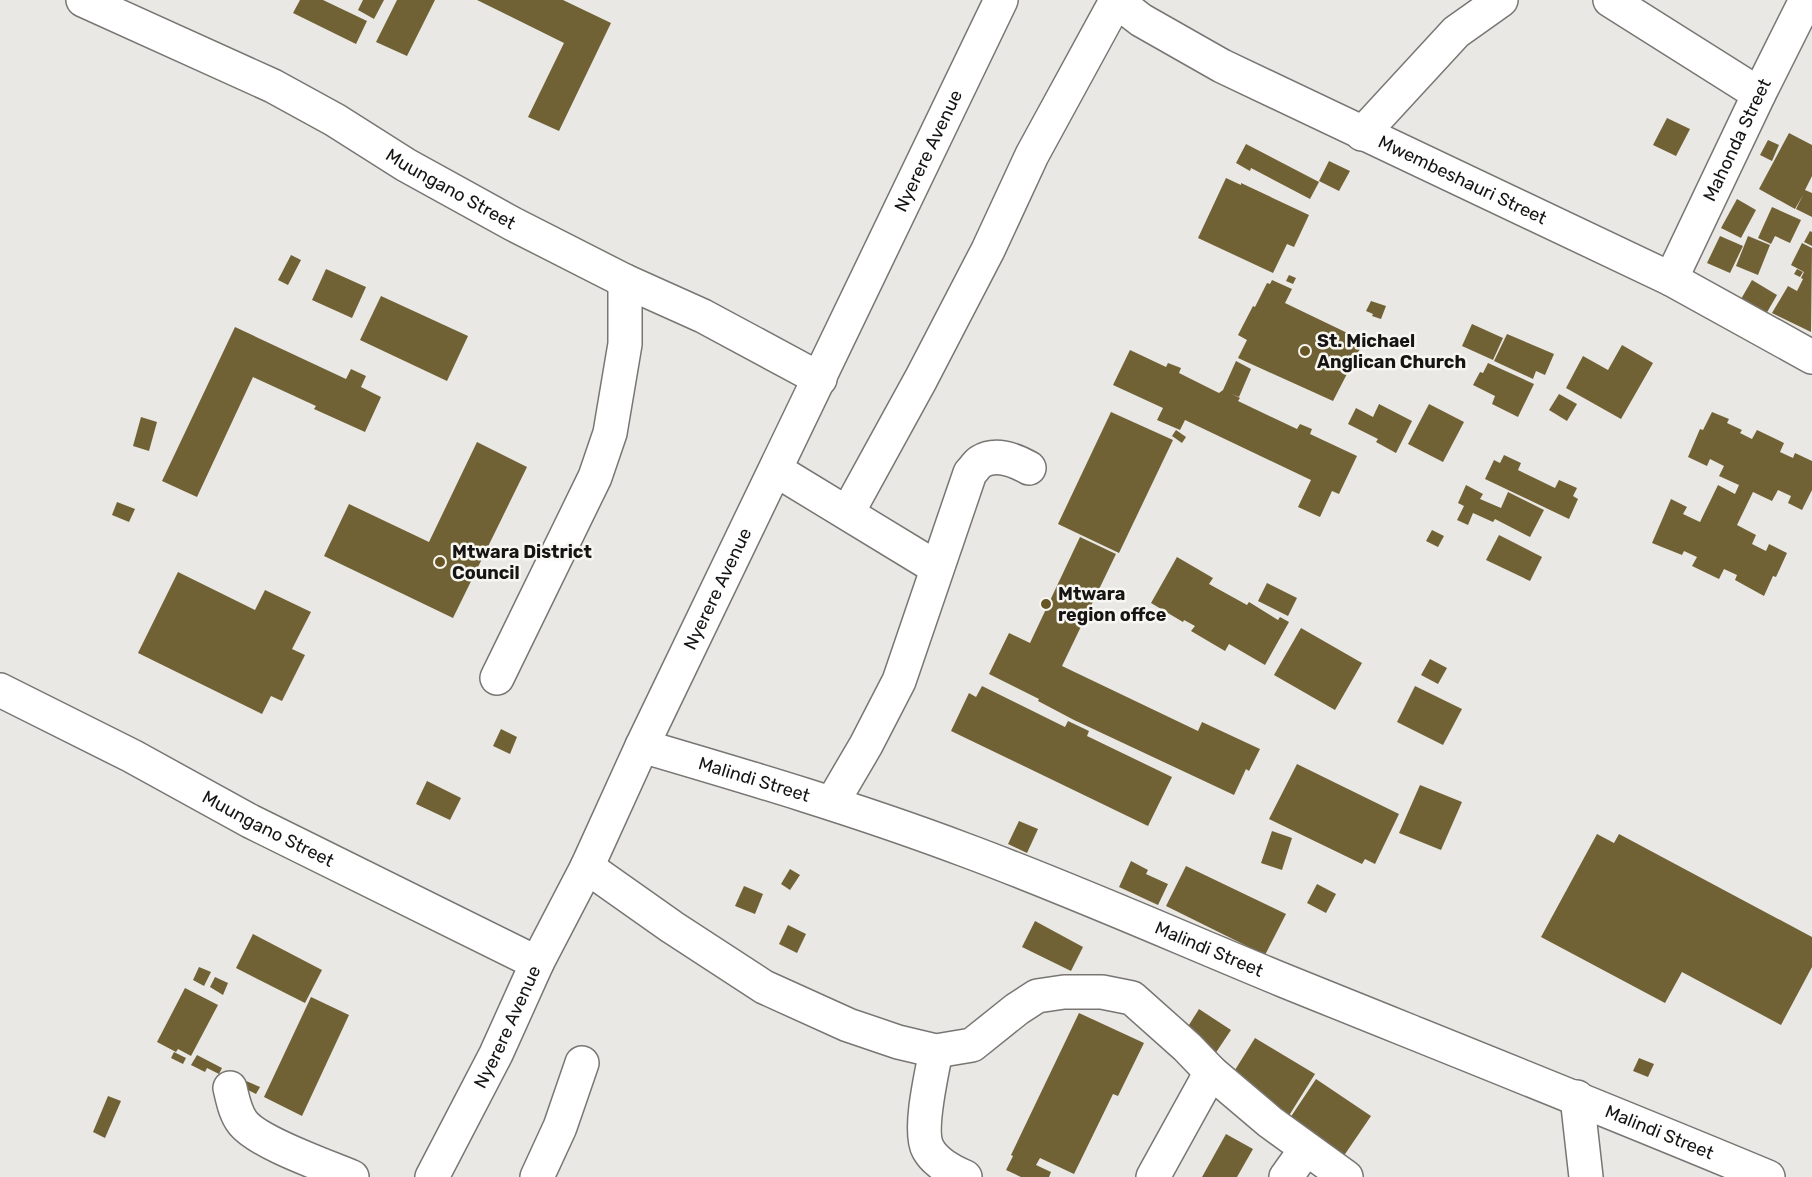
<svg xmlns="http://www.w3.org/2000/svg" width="1812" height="1177" font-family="Rubik,sans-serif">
<rect width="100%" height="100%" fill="#eae8e4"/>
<g fill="#716236">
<path d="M300 0H323L367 21 356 44 293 13Z"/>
<path d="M363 0H384L374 19 358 10Z"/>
<path d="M397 0H435L407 56 376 42Z"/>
<path d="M477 0H563L611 23 559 131 528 117 564 43Z"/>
<path d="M1667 118 1690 129 1676 156 1653 145Z"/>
<path d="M1789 133 1812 145V176L1805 190 1812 193V217L1796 209 1803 195 1795 209 1759 189Z"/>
<path d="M1768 140 1779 145 1772 161 1760 155Z"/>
<path d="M1246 144 1319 182 1310 199 1251 168 1250 171 1236 163Z"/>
<path d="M1329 161 1350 171 1339 191 1319 181Z"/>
<path d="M1226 178 1241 185V183L1309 215 1294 247 1287 244 1273 273 1198 238Z"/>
<path d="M1737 199 1756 210 1741 238 1721 228Z"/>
<path d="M1772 207 1801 220 1790 243 1775 236 1771 244 1758 238Z"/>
<path d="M1810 231 1812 232V246L1804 242Z"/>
<path d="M1720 236 1743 246 1730 273 1707 263Z"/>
<path d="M1748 236 1770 245 1758 275 1736 266Z"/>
<path d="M1802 243 1812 248 1811 332 1772 313 1788 286 1797 291 1803 279 1801 278 1804 272 1791 265Z"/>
<path d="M291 255 301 260 288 285 278 280Z"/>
<path d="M326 269 366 287 352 318 312 300Z"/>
<path d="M1797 269 1803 272 1800 277 1794 274Z"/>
<path d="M1289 275 1296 278 1293 284 1286 281Z"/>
<path d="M1272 280 1292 289 1285 303 1364 341 1333 401 1238 358 1247 340 1238 335 1253 306 1255 307 1267 283 1270 284Z"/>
<path d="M1752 280 1777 295 1762 321 1737 306Z"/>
<path d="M381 296 468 336 447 381 360 340Z"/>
<path d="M1371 301 1386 306 1381 319 1372 316 1373 314 1366 311Z"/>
<path d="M1472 324 1503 338 1493 360 1462 346Z"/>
<path d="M235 327 346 379 351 369 366 376 361 387 381 397 365 432 314 409 316 406 253 377 197 497 162 481Z"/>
<path d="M1507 334 1554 354 1545 375 1536 371 1533 379 1494 361Z"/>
<path d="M1622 345 1653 363 1621 419 1566 388 1583 356 1608 370Z"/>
<path d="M1130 350 1166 367 1168 363 1181 368 1179 373 1219 393 1223 390 1236 361 1251 369 1239 397 1232 394 1240 398 1238 401 1297 429 1300 424 1312 429 1310 434 1357 456 1339 494 1332 491 1320 517 1298 507 1311 480 1185 420 1180 430 1157 420 1163 408 1113 385Z"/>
<path d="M1488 363 1534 384 1518 417 1492 404 1495 396 1473 385 1480 372 1483 373Z"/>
<path d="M1559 394 1577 404 1567 421 1549 410Z"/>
<path d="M1379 404 1412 421 1396 453 1376 442 1378 439 1348 424 1356 408 1373 417Z"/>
<path d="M1429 404 1464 422 1443 462 1408 444Z"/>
<path d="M1111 412 1173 440 1119 553 1058 524Z"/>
<path d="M1712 412 1729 419 1727 423 1742 430 1740 433 1752 439 1757 430 1784 443 1780 452 1793 458 1795 453 1812 461V490L1802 510 1788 503 1791 496 1778 490 1772 501 1753 492 1737 525 1756 535 1752 544 1766 551 1769 544 1787 553 1776 577 1773 576 1764 596 1735 580 1737 575 1724 569 1719 579 1692 566 1697 557 1684 551 1682 555 1652 543 1671 499 1687 507 1683 514 1700 522 1718 485 1735 494 1739 485 1719 476 1724 466 1710 459 1707 466 1688 457 1700 429 1703 430Z"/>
<path d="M141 417 157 422 149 451 133 446Z"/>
<path d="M1176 430 1186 437 1182 443 1172 436Z"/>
<path d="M477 442 527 467 453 618 324 556 349 504 429 542Z"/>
<path d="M1504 455 1521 463 1518 470 1555 488 1559 480 1577 488 1573 496 1578 499 1569 519 1485 479 1494 460 1500 463Z"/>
<path d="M1466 485 1483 494 1480 499 1501 508 1508 492 1544 510 1530 537 1495 519 1493 522 1473 513 1468 525 1457 520 1464 506 1458 503Z"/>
<path d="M117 502 135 509 129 522 112 515Z"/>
<path d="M1432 530 1444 536 1438 547 1426 541Z"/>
<path d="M1499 535 1542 557 1530 581 1486 560Z"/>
<path d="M1080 537 1116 554 1062 666 1198 731 1202 722 1260 749 1249 771 1246 769 1234 795 1074 720 1038 701 1039 699 989 674 1009 633 1030 643Z"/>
<path d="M1177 557 1213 578 1209 584 1247 605 1249 602 1278 620 1280 617 1289 622 1265 665 1229 644 1225 651 1191 631 1195 626 1184 620 1183 622 1151 603Z"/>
<path d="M178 572 255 610 265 590 311 612 292 649 305 655 282 701 271 696 262 714 138 653Z"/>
<path d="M1267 583 1297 598 1288 616 1258 601Z"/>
<path d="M1301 628 1362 663 1335 710 1274 675Z"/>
<path d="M1430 659 1447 668 1438 684 1421 675Z"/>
<path d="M982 686 1065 727 1068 721 1089 731 1087 736 1172 777 1148 826 951 731 969 693 976 697Z"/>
<path d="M1415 686 1462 709 1443 745 1397 722Z"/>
<path d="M501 729 517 737 510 754 493 746Z"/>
<path d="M1297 764 1399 814 1375 864 1365 859 1362 864 1269 819Z"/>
<path d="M427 781 461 798 450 820 416 804Z"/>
<path d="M1420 785 1462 802 1441 850 1399 833Z"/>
<path d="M1019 821 1038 829 1027 853 1008 844Z"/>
<path d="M1272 831 1292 838 1282 870 1261 863Z"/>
<path d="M1597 834 1614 843 1619 834 1812 937V967L1781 1025 1682 972 1665 1003 1541 937Z"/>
<path d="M1131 861 1148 870 1146 874 1168 884 1158 905 1119 887Z"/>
<path d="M1186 866 1286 914 1265 955 1166 906Z"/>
<path d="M790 869 800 875 790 890 781 884Z"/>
<path d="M1317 884 1336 894 1326 913 1307 903Z"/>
<path d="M744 886 763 894 755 914 735 906Z"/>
<path d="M1035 921 1083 947 1071 971 1022 947Z"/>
<path d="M788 925 806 934 797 953 779 944Z"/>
<path d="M253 934 322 970 305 1003 236 968Z"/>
<path d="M199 967 211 972 204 986 193 980Z"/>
<path d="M215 977 228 983 223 995 210 987Z"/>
<path d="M185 988 218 1005 191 1056 178 1049 176 1052 157 1042Z"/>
<path d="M311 997 349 1015 302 1116 264 1097Z"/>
<path d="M1199 1009 1231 1030 1213 1057 1182 1036Z"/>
<path d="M1079 1013 1144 1043 1118 1096 1113 1094 1074 1174 1040 1158 1036 1165 1051 1172 1049 1177H1021L1006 1170 1013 1156 1011 1155Z"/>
<path d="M1255 1038 1315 1074 1285 1122 1225 1086Z"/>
<path d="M174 1052 186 1058 183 1064 171 1058Z"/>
<path d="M197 1055 222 1068 219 1074 207 1068 205 1072 191 1065Z"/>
<path d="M1639 1058 1654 1064 1648 1077 1633 1071Z"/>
<path d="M237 1077 260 1087 256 1094 234 1083Z"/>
<path d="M1316 1079 1371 1116 1341 1160 1286 1124Z"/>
<path d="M108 1096 121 1101 105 1138 93 1132Z"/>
<path d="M1226 1134 1253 1149 1237 1177H1202Z"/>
</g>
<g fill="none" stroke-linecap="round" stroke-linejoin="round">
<defs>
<g id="minor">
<path id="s1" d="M83 0 273 86 335 120 406 165 513 224 625 281 703 316 820 379"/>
<path id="s2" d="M1115 0 1141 20 1222 66 1671 279 1812 357"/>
<path d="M1610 0 1759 94"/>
<path d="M1362 134 1456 32 1501 0"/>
<path id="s3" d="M1671 279 1759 94 1806 0"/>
<path d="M776 470 937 568"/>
<path d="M848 512 921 379 988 250 1032 155 1116 1"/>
<path d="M497 678 595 477 610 433 625 344V281"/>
<path id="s4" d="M0 690 132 756 250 821 537 963"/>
<path id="s5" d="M642 746C751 778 859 810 965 850 1073 890 1178 937 1285 981 1446 1046 1607 1110 1768 1177"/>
<path d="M832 803 866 745 899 681 970 473C973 470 977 464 980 462 996 452 1015 460 1029 468"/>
<path d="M587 867 672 927 764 987 848 1025 898 1042 936 1051 972 1045 1017 1009 1037 996 1064 992H1102L1132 998 1187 1047 1211 1072 1270 1122 1346 1177"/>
<path d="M936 1051C932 1072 918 1131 928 1149 935 1162 951 1171 965 1177"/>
<path d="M230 1088C233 1100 235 1113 243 1123 259 1143 326 1166 352 1177"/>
<path d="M1577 1097 1586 1177"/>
<path id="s6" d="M432 1177 496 1054 537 963 587 867 642 746 1001 0"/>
<path d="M537 1177 560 1127 582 1063"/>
<path d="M1153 1177 1211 1072"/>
<path d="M1286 1177 1306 1149"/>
</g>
</defs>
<use href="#minor" stroke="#787673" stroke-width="36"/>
<use href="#minor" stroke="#fff" stroke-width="33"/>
</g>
<g fill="#675523" stroke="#f7f6f1" stroke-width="2">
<circle cx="1305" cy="351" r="6"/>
<circle cx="440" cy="562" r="6"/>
<circle cx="1046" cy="604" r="6"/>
</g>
<g text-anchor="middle" stroke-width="5" stroke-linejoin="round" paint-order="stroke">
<g font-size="18" fill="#161514" stroke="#f7f6f1">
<text dy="6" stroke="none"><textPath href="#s3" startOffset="154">Mahonda Street</textPath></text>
<text dy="6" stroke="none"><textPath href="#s6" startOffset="1140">Nyerere Avenue</textPath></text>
<text dy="6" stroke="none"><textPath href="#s2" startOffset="392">Mwembeshauri Street</textPath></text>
<text dy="6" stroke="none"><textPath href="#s1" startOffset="414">Muungano Street</textPath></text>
<text dy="6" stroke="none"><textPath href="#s6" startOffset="654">Nyerere Avenue</textPath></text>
<text dy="6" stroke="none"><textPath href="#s5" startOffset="117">Malindi Street</textPath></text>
<text dy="6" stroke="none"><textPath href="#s4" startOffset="302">Muungano Street</textPath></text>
<text dy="6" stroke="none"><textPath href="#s5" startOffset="603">Malindi Street</textPath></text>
<text dy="6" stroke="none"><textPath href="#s6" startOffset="168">Nyerere Avenue</textPath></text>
<text dy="6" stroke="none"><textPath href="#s5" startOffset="1089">Malindi Street</textPath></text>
</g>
<g font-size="18" font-weight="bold" fill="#161514" stroke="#f7f6f1" text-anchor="start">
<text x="1317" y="347">St. Michael<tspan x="1317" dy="21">Anglican Church</tspan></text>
<text x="452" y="558">Mtwara District<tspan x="452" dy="21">Council</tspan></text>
<text x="1058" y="600">Mtwara<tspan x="1058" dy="21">region offce</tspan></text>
</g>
</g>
</svg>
